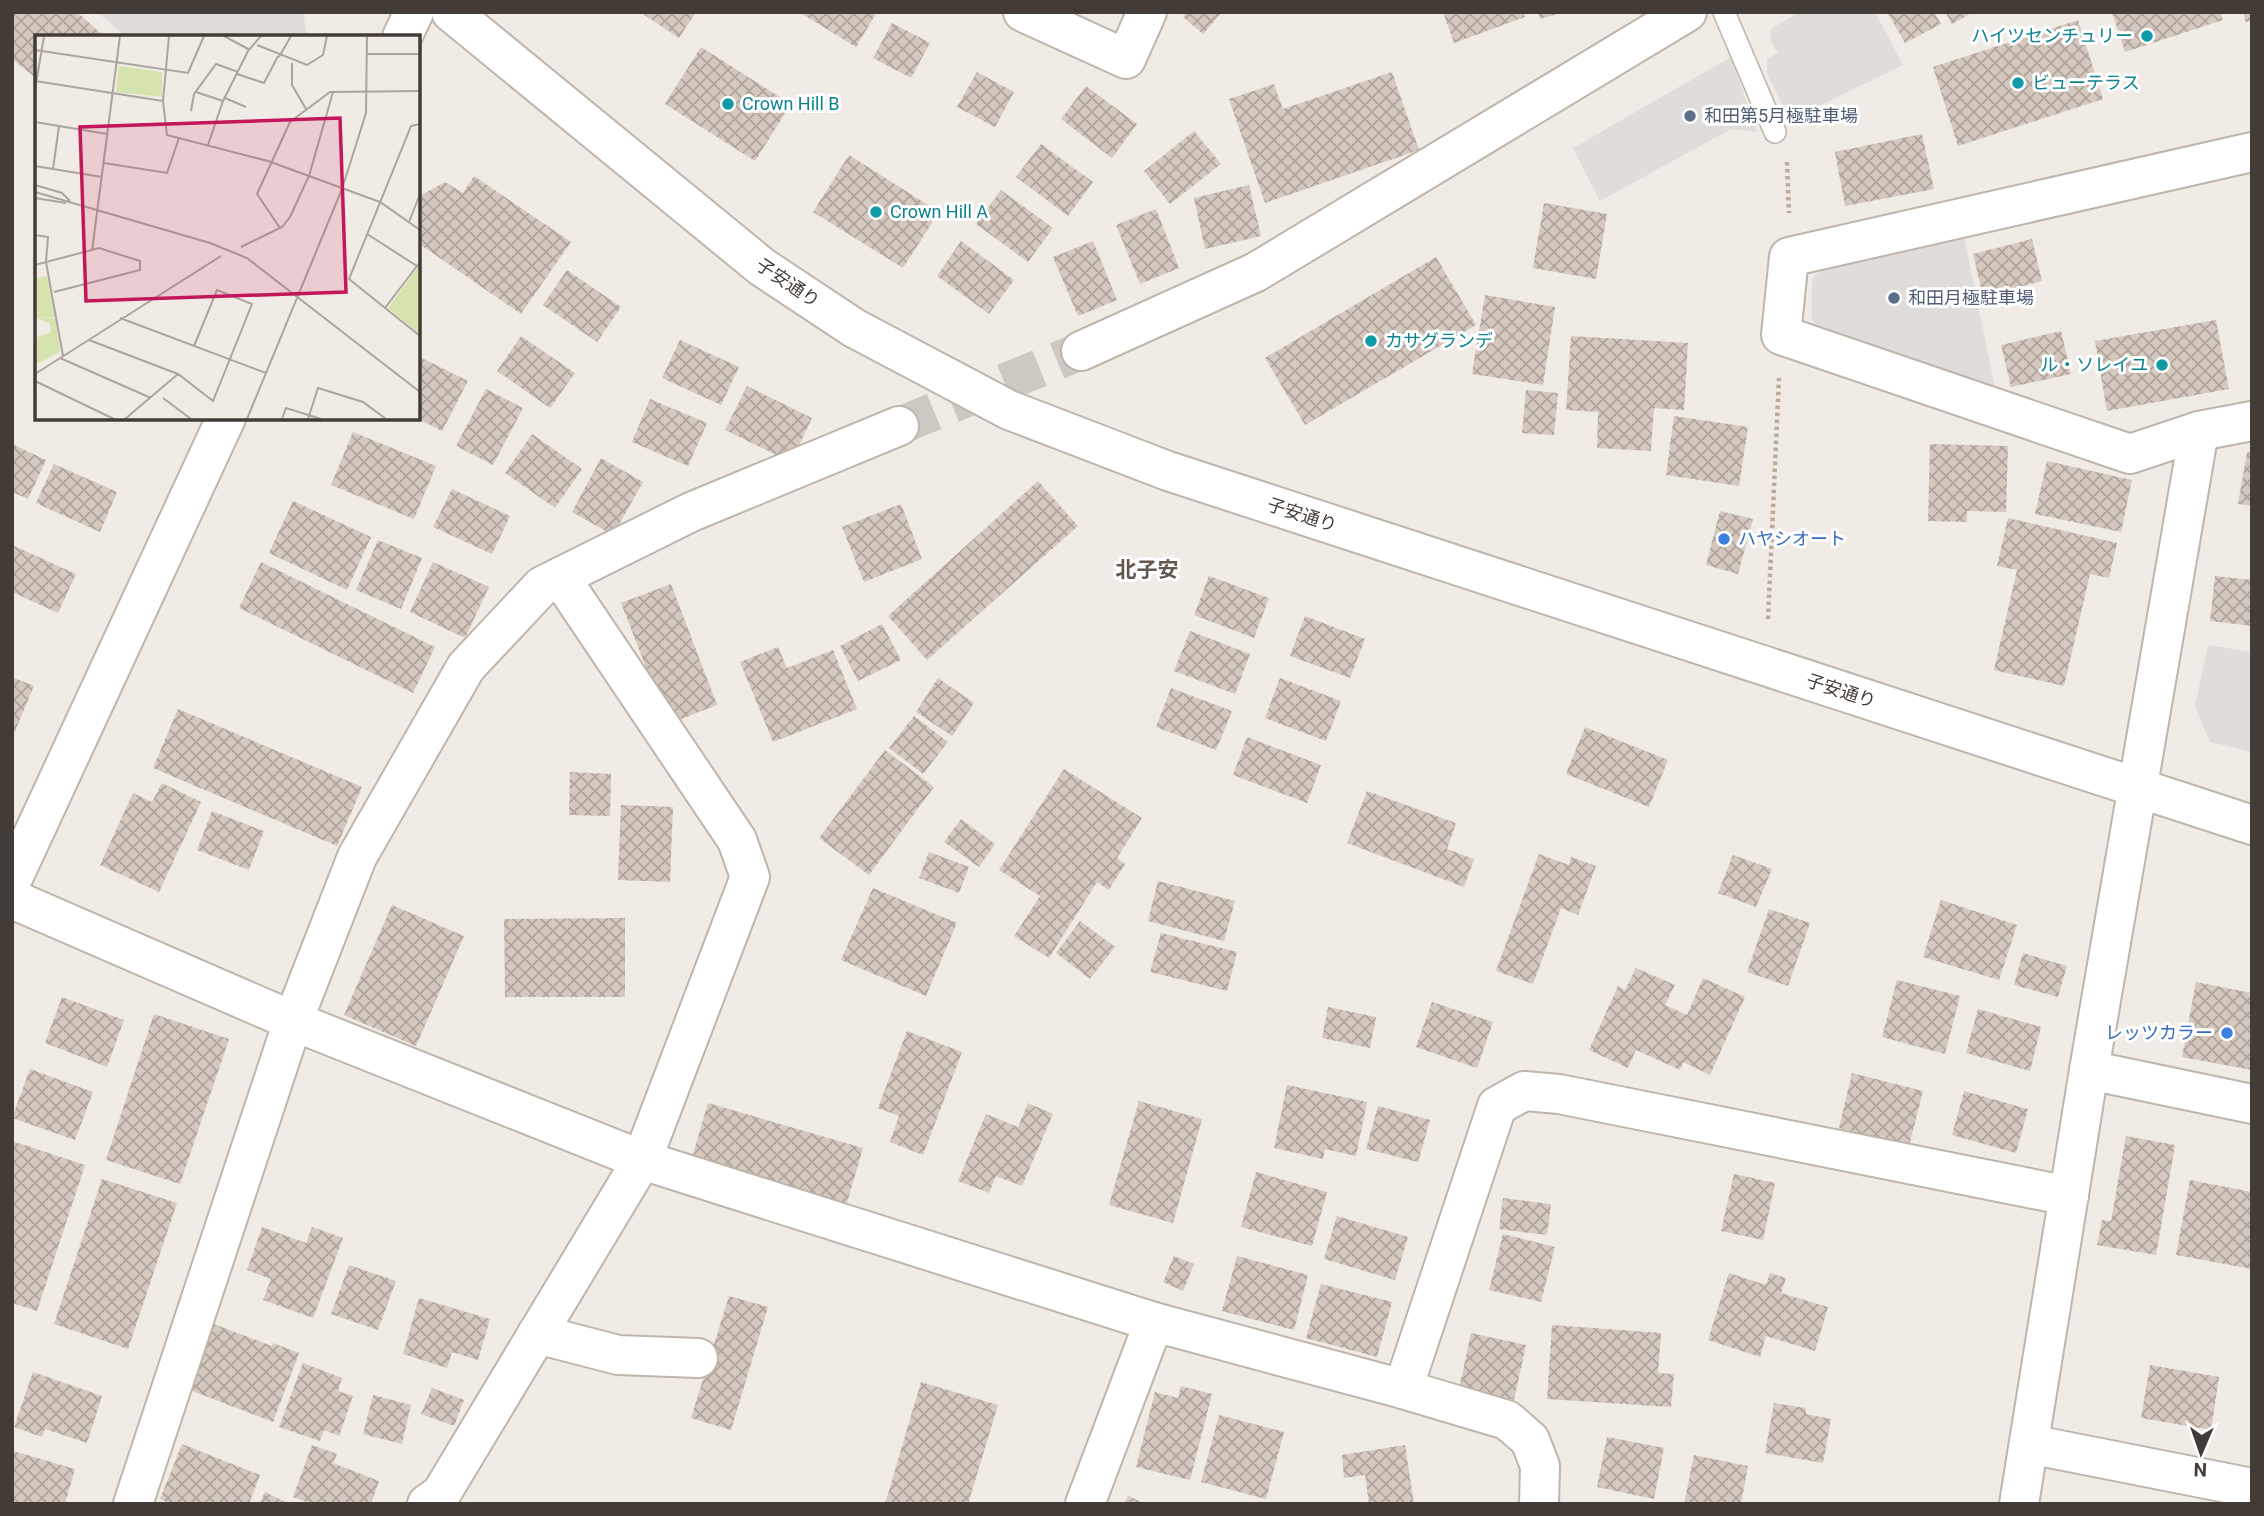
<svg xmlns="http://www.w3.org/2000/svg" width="2264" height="1516" viewBox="0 0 2264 1516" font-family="Roboto,'Noto Sans JP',sans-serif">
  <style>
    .parking { fill: #dfdcda }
    .building { fill: url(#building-cross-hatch) }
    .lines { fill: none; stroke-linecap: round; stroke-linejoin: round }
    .minor-tunnel { stroke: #cec8c2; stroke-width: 38; stroke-dasharray: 38 19; stroke-linecap: butt }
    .service-casing { stroke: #bfb5ab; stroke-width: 24 }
    .minor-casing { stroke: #bfb5ab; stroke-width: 42 }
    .tertiary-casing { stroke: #bfb5ab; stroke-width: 42 }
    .path { stroke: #bdab9a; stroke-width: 4.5; stroke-dasharray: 3.5 3.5; stroke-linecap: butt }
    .service { stroke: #fff; stroke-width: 21 }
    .minor { stroke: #fff; stroke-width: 38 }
    .tertiary { stroke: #fff; stroke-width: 38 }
    .culture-dot { fill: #0f9aa8; stroke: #fff; stroke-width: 2.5 }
    .service-dot { fill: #5c6f8a; stroke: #fff; stroke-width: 2.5 }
    .shop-dot { fill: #3f7fe0; stroke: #fff; stroke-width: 2.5 }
    .labels { text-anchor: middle; stroke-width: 6; stroke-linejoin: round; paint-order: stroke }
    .culture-label { font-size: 18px; fill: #0d838f; stroke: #fff; text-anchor: start }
    .service-label { font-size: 18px; fill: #4e5e75; stroke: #fff; text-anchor: start }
    .street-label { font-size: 18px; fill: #433b35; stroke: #fff }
    .shop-label { font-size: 18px; fill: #366cbe; stroke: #fff; text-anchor: start }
    .quarter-label { font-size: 21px; font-weight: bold; fill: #66574c; stroke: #fff }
    .inset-road { fill: none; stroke: #aba59f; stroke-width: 2 }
    .view { fill: #c2185b; fill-opacity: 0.15; stroke: #c2185b; stroke-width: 3.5 }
    .inset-edge { fill: none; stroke: #433b35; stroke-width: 3.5 }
  </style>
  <defs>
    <pattern id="building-cross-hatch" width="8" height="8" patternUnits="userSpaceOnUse" patternTransform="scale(1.75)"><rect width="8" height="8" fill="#d5c8be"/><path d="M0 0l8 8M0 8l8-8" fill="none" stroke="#aea49b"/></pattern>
  </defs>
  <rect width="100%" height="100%" fill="#f1ebe5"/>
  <g class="parking">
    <path d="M97,12H303L307,37H126Z"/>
    <path d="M1799,12H1875L1903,65L1790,120L1767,73V59L1778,53L1770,39L1771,29Z"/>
    <path d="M1731,57L1757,132L1731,129L1600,201L1573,148Z"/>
    <path d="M1964,236L1995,389L1817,328L1811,317L1812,279L1827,265Z"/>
    <path d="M2208,645L2252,652V752L2210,742L2195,706Z"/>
  </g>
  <g class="building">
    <path d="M12,12H77L105,37H37V79L12,59Z"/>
    <path d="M640,12H696L679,38Z"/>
    <path d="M799,12H877L856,47Z"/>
    <path d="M1187,12H1222L1203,34L1183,17Z"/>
    <path d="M1443,12H1523L1525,17L1454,43Z"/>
    <path d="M1538,12H1561V13L1540,19Z"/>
    <path d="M1887,12H1934L1941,24L1905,43Z"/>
    <path d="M1945,12H1973L1952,24Z"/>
    <path d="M2112,12H2220L2223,20L2125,52Z"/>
    <path d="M2243,12H2252V20L2246,22Z"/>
    <path d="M2078,20L2103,99L1958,146L1933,67Z"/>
    <path d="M892,23L930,43L911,78L873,58Z"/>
    <path d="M701,47L791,104L755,161L665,104Z"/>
    <path d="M977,72L1014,92L995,127L957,107Z"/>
    <path d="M1392,72L1419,150L1265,203L1229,99L1274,84L1283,109Z"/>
    <path d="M1086,86L1137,124L1112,158L1061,119Z"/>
    <path d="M1194,131L1221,164L1170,204L1144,171Z"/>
    <path d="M1922,134L1934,189L1845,206L1835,152Z"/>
    <path d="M1041,144L1093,182L1068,216L1016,177Z"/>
    <path d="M849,155L939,212L903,268L813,212Z"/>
    <path d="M474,176L571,242L521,314L418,243V200L423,194L445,182L463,193Z"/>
    <path d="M1249,185L1261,236L1205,249L1194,198Z"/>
    <path d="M1001,190L1053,228L1028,262L976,224Z"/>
    <path d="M1544,203L1607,214L1596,279L1533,268Z"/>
    <path d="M1156,209L1179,268L1140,284L1116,225Z"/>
    <path d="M2032,239L2042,281L1983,296L1973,254Z"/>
    <path d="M961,241L1014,280L989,314L937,276Z"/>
    <path d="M1093,241L1117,300L1078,316L1053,257Z"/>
    <path d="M1436,257L1476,325L1305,425L1265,358Z"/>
    <path d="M567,270L621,307L597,342L543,305Z"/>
    <path d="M1485,295L1555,307L1543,385L1472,374Z"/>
    <path d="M2216,320L2229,389L2107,411L2095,341Z"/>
    <path d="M2061,331L2071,374L2011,387L2001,345Z"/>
    <path d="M521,336L575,373L550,408L497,371Z"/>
    <path d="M1571,336L1688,343L1684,410L1654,408L1651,451L1597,448L1598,412L1566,410Z"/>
    <path d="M680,340L739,367L721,405L662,378Z"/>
    <path d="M418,356L468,381L442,431L418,419Z"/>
    <path d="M747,386L812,418L791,462L725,430Z"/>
    <path d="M486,389L523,408L493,465L456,446Z"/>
    <path d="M1526,390L1558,393L1554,435L1522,433Z"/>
    <path d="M650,399L707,423L688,466L632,442Z"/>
    <path d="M1674,416L1748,427L1739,486L1666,475Z"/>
    <path d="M353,432L436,466L414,519L331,485Z"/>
    <path d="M532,434L582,469L555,508L505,473Z"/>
    <path d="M12,444L46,460L28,499L12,492Z"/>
    <path d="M1930,444L2008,446L2006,512L1967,511V522L1928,521Z"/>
    <path d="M2247,452L2252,453V506L2238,504Z"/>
    <path d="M601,458L643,482L613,535L572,512Z"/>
    <path d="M2047,461L2132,480L2121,532L2035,514Z"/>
    <path d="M54,464L117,492L100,532L36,503Z"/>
    <path d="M1038,481L1078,526L927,660L888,616Z"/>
    <path d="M452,489L510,516L492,554L433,527Z"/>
    <path d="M293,501L371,537L347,590L269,553Z"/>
    <path d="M901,504L922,559L864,582L842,527Z"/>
    <path d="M1720,511L1753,519L1738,574L1706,565Z"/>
    <path d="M2008,518L2117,543L2109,578L2090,574L2064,686L1994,670L2017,570L1997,566Z"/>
    <path d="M378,540L422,558L401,609L356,590Z"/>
    <path d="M12,545L76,574L58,613L12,592Z"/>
    <path d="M261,562L435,647L413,693L239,608Z"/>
    <path d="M433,562L489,587L465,638L410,612Z"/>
    <path d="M1209,576L1269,598L1254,638L1194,615Z"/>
    <path d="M2215,576L2252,580V626L2210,621Z"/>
    <path d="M671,584L717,705L668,724L621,603Z"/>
    <path d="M1305,616L1365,639L1350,678L1290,656Z"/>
    <path d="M882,624L901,660L858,681L840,646Z"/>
    <path d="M1190,631L1250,654L1235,694L1174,671Z"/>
    <path d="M778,647L787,668L833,650L857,709L773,742L740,662Z"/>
    <path d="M12,677L34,686L12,738Z"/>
    <path d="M938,678L974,703L952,736L916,712Z"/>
    <path d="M1280,678L1341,701L1326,741L1265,718Z"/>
    <path d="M1171,688L1232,711L1216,750L1156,727Z"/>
    <path d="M178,709L362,787L337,846L153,768Z"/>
    <path d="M914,716L948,742L923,774L889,748Z"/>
    <path d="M1585,727L1668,760L1649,807L1566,774Z"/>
    <path d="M1247,737L1321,765L1307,803L1233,775Z"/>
    <path d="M885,750L934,787L869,875L819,838Z"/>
    <path d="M1064,769L1142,818L1117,858L1125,864L1109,890L1097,882L1049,958L1014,936L1040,896L999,870Z"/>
    <path d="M570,772L611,774L610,816L569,815Z"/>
    <path d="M162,783L201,802L159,892L100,865L133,793L152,802Z"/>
    <path d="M1367,791L1456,823L1447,849L1474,859L1464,887L1347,843Z"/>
    <path d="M621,805L673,807L670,882L618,880Z"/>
    <path d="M212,811L264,831L249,870L197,850Z"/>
    <path d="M961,819L995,844L979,867L944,842Z"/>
    <path d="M929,852L969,867L959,893L919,878Z"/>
    <path d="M1539,854L1569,865L1571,857L1596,866L1578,915L1561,908L1533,984L1496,971Z"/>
    <path d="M1733,855L1772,869L1756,907L1718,893Z"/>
    <path d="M1158,881L1235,901L1224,941L1148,921Z"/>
    <path d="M873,888L957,923L926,996L841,960Z"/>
    <path d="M1941,900L2017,925L1999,980L1923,957Z"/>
    <path d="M392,905L464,936L416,1046L344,1015Z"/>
    <path d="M1769,909L1810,923L1788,986L1747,972Z"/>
    <path d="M625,918V997H505L504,919Z"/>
    <path d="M1080,921L1115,947L1090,979L1056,953Z"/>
    <path d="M1161,933L1237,952L1227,991L1150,972Z"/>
    <path d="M2023,953L2067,966L2058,997L2014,985Z"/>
    <path d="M1636,968L1675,985L1665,1005L1687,1015L1703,978L1745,997L1710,1075L1683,1062L1680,1070L1636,1050L1628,1068L1589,1050L1618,986L1625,990Z"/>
    <path d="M1897,980L1960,996L1945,1054L1882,1037Z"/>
    <path d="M2196,982L2252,993V1070L2182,1057Z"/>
    <path d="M62,997L124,1020L107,1067L45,1043Z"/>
    <path d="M1432,1002L1493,1022L1477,1068L1416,1047Z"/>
    <path d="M1328,1007L1376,1017L1370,1048L1322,1038Z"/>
    <path d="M1978,1009L2041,1027L2030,1071L1966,1053Z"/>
    <path d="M154,1014L229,1039L180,1184L106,1160Z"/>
    <path d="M907,1031L962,1052L923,1155L890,1142L899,1116L878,1108Z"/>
    <path d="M30,1069L93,1092L75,1140L12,1118Z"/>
    <path d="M1852,1073L1923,1091L1909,1146L1839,1128Z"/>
    <path d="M1287,1085L1367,1102L1356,1156L1325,1149L1323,1159L1274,1148Z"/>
    <path d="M1964,1091L2028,1109L2016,1153L1952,1135Z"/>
    <path d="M1139,1101L1202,1119L1173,1223L1109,1205Z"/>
    <path d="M708,1103L863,1148L846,1206L691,1161Z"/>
    <path d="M1028,1103L1053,1114L1022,1186L996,1176L989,1193L958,1181L986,1114L1018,1127Z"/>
    <path d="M1378,1106L1430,1120L1418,1162L1366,1149Z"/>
    <path d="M2126,1136L2175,1145L2156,1255L2097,1245L2102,1220L2111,1221Z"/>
    <path d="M12,1141L85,1165L37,1311L12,1303Z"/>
    <path d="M1256,1172L1327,1192L1312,1246L1241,1227Z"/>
    <path d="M1734,1174L1775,1183L1763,1240L1721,1231Z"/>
    <path d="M102,1179L177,1203L128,1349L54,1324Z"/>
    <path d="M2190,1180L2252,1192V1269L2176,1255Z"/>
    <path d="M1503,1198L1551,1204L1547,1235L1499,1229Z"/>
    <path d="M1337,1216L1408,1237L1395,1280L1324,1259Z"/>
    <path d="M262,1227L306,1243L312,1227L343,1238L313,1318L263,1300L271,1279L247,1270Z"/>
    <path d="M1503,1234L1555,1247L1541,1302L1489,1290Z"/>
    <path d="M1174,1256L1194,1264L1183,1291L1163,1282Z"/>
    <path d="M1237,1256L1308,1275L1294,1330L1222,1311Z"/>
    <path d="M349,1265L396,1281L378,1330L331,1314Z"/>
    <path d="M1729,1273L1766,1285L1770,1273L1786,1278L1781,1293L1828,1307L1815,1351L1766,1336L1760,1357L1708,1340Z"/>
    <path d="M1321,1284L1392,1302L1377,1357L1306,1338Z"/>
    <path d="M729,1296L768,1307L731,1430L691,1418Z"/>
    <path d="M419,1298L490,1319L478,1360L452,1352L447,1368L403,1354Z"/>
    <path d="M211,1323L272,1346L273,1343L299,1353L273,1422L187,1389Z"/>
    <path d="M1552,1325L1661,1333L1658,1373L1674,1374L1671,1407L1547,1399Z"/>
    <path d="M1471,1333L1526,1345L1514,1400L1459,1389Z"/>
    <path d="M303,1363L342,1378L338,1391L353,1396L339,1436L324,1430L320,1441L279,1427Z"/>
    <path d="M2150,1365L2219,1377L2211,1430L2141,1418Z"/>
    <path d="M33,1372L102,1396L87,1443L45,1429L42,1437L14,1427Z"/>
    <path d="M921,1382L998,1405L968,1504H885Z"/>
    <path d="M1181,1386L1212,1394L1190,1480L1136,1467L1155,1392L1178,1398Z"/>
    <path d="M432,1388L464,1400L454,1426L421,1414Z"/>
    <path d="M373,1395L411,1405L402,1444L363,1434Z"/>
    <path d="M1774,1403L1806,1408V1414L1831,1419L1823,1463L1765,1453Z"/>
    <path d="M1219,1415L1284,1432L1266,1499L1201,1482Z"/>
    <path d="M1607,1437L1664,1448L1654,1499L1597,1487Z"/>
    <path d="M182,1444L260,1475L249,1504H171L160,1499Z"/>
    <path d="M312,1445L337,1454L333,1463L379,1481L371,1504H312L293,1497Z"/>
    <path d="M1405,1445L1414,1504H1369L1365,1475L1344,1478L1342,1455Z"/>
    <path d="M13,1451L75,1469L65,1504H12Z"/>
    <path d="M1694,1455L1748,1466L1741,1504H1684Z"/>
    <path d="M265,1492L289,1504H259Z"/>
    <path d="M1128,1496L1146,1504H1124Z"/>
  </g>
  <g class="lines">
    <path class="minor-tunnel" d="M899,426L1081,351"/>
    <defs>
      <path id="service" d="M1724,12L1775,132"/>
      <g id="minor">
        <path d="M1023,12L1126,59L1147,12"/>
        <path d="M2252,152L1789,257L1781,335L2130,454L2199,431L2252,421"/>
        <path d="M1081,351L1256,272L1687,12"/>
        <path d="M12,899L293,1021L642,1160L1154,1322L1403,1389L1507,1420L1530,1440L1540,1466L1539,1504"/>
        <path d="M2089,1070L2252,1104"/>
        <path d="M537,1334L618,1355L698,1358"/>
        <path d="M1403,1389L1497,1106L1524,1091L1559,1094L2069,1196"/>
        <path d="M2029,1444L2252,1488"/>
        <path d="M133,1504L293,1021L357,857L466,667L542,586L691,512L899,426"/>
        <path d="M427,1504L441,1494L642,1160L750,877L737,840L560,577"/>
        <path d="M1085,1504L1154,1322"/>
        <path d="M2019,1504L2089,1070L2199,431"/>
      </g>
      <g id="tertiary">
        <path d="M451,12L762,267L854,328L1009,410L1168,471L2252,825"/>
        <path d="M402,37L414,12"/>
        <path d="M12,880L226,418"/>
      </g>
    </defs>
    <use href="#service" class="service-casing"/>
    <use href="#minor" class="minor-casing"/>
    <use href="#tertiary" class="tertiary-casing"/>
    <g class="path">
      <path d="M1787,162L1789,213"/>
      <path d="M1768,619L1779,378"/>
    </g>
    <use href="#service" class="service"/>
    <use href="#minor" class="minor"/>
    <use href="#tertiary" class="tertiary"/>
  </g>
  <g class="culture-dot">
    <circle cx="2147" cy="36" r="7"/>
    <circle cx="2018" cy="83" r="7"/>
    <circle cx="728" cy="104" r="7"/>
    <circle cx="876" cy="212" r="7"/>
    <circle cx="1371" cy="341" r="7"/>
    <circle cx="2162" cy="365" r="7"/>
  </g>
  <g class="service-dot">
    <circle cx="1690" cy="116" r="7"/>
    <circle cx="1894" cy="298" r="7"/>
  </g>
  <g class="shop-dot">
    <circle cx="1724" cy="539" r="7"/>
    <circle cx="2227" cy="1033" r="7"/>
  </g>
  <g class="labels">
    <g class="culture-label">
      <text x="2133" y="42" text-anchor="end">ハイツセンチュリー</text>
      <text x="2032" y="89">ビューテラス</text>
      <text x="742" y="110">Crown Hill B</text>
      <text x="890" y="218">Crown Hill A</text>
      <text x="1385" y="347">カサグランデ</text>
      <text x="2148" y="371" text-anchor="end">ル・ソレイユ</text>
    </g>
    <g class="service-label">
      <text x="1704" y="122">和田第5月極駐車場</text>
      <text x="1908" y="304">和田月極駐車場</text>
    </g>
    <g class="street-label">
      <text transform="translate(788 283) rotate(34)" y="6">子安通り</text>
      <text transform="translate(1302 515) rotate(18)" y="6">子安通り</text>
      <text transform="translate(1841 691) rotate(18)" y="6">子安通り</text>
    </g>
    <g class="shop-label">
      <text x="1738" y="545">ハヤシオート</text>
      <text x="2213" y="1039" text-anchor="end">レッツカラー</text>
    </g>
    <g class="quarter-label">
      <text x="1147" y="577">北子安</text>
    </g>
  </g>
  <g transform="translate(35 35)">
    <rect width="385" height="385" fill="#f1ebe5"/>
    <path d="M0,282L21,284L25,317L1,329L0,303L16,297L15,289Z" fill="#d5e4af"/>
    <path d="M12,241L21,282L0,283V244Z" fill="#d5e4af"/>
    <path d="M84,31L127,37V62L81,57ZM385,229V299L353,273Z" fill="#d5e4af"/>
    <path class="inset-road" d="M134,1L128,66L132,100L233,126L345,167L385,195M189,1L215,15M222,10L272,30L288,20L292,1M0,15L153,38L169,1M332,19H385M244,22L256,1M257,28V50L271,74M202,39L229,48L243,21M0,46L128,66M0,55L9,1M161,57L188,66M190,63L211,72M156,76L159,59L181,29L203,37M0,87L72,99M385,89L376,91L314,244L385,301M173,110L188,66L213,16L226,1M69,128L132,138L144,103M0,131L67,142M18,134L24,91M0,150L27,158L35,166M0,157L175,208L212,223L385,357M0,163L31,168M374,187L385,159M245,193L222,159L255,87L295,57L385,56M332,199L382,231M0,200L13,202L11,227L28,321M206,212L247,192L255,182L274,141L298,57M57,216L85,1M0,230L64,213L105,226V235L19,257M350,273L385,227M85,283L231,338M54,305L143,339L178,366L217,269L182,255L159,311M25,323L116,363M0,339L186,221M0,346L79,384M128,363L156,384M90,384L143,339M212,384L307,154L331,78L332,1M247,384L251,373L286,384M273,384L283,353L328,367L351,384"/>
    <path class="view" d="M305,83L311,257L51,266L45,92Z"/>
    <rect width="385" height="385" class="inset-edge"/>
  </g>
  <rect width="2264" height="1516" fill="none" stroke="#433b35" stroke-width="28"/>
  <g transform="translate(2201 1453) rotate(182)" stroke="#ffffff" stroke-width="5" paint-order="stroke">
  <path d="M0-5L12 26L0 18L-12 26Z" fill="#433b35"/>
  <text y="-10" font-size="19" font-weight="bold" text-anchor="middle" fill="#433b35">N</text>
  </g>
</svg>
